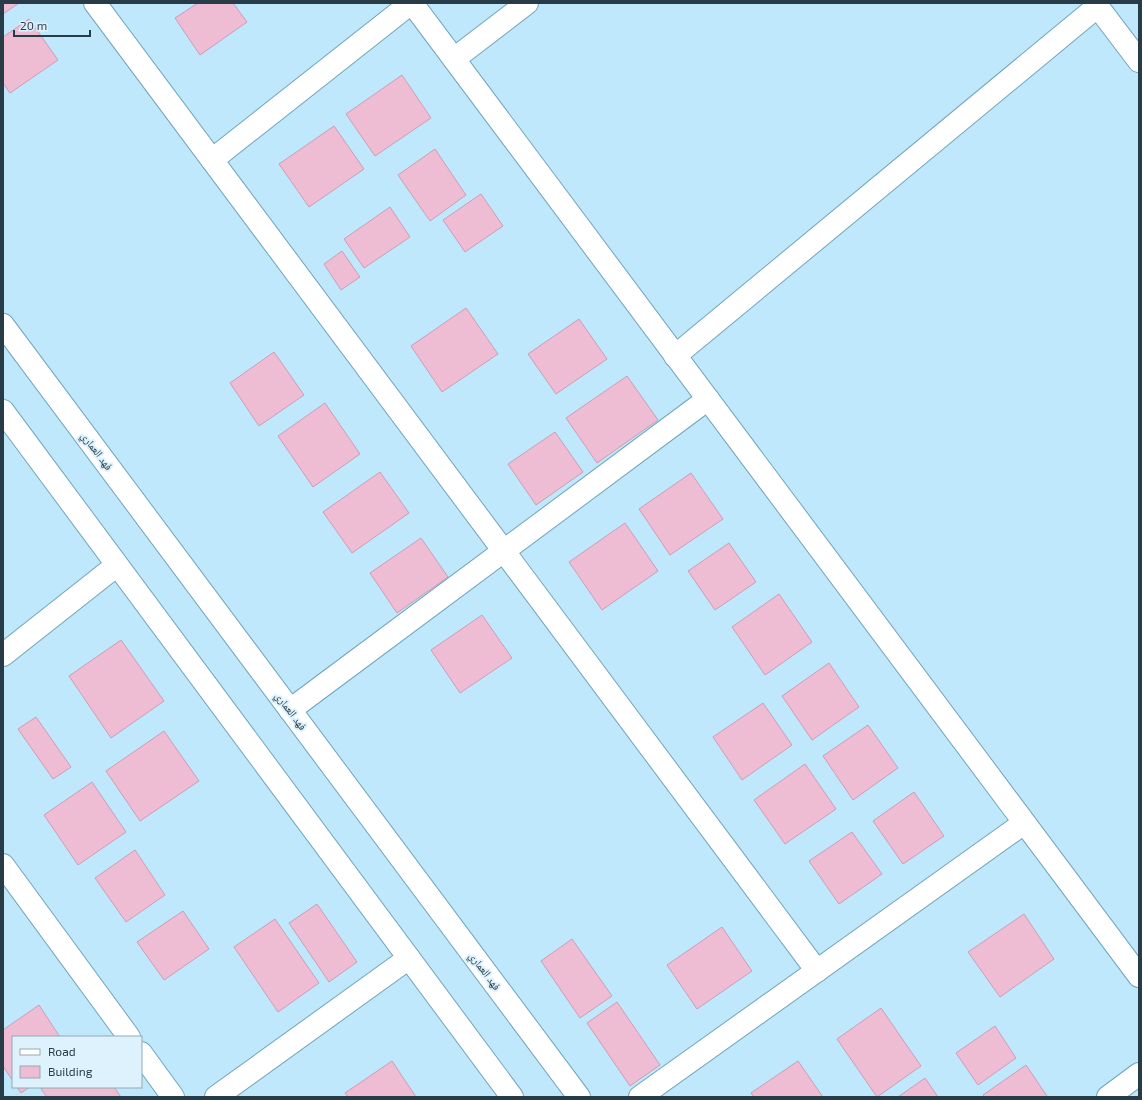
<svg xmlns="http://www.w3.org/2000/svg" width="1142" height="1100" viewBox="0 0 1142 1100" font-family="'Exo 2','Noto Naskh Arabic',sans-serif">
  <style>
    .building { fill: #eebdd4; stroke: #cd9db4 }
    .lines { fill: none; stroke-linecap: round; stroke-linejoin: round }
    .minor-casing { stroke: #72a4bc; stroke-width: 24 }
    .minor { stroke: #fff; stroke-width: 22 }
    .labels { text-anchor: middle; stroke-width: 4; stroke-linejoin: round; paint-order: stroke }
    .street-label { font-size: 11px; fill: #273c46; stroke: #ddf2fc }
  </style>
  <rect width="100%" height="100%" fill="#bfe8fc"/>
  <g class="building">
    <path d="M3,3H19L3,14Z"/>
    <path d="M198,3H233L247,22L200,55L175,18Z"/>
    <path d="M29,19L58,60L10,93L3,83V37Z"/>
    <path d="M402,75L431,118L375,156L346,114Z"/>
    <path d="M334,126L364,169L309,207L279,164Z"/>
    <path d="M435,149L466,195L430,221L398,175Z"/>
    <path d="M481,194L503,226L465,252L443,220Z"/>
    <path d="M390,207L410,237L364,268L344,239Z"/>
    <path d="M342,251L360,277L341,290L324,264Z"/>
    <path d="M466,308L498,354L442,392L411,346Z"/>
    <path d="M579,319L607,359L556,394L528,354Z"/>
    <path d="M274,352L304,395L259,426L230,383Z"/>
    <path d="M627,376L658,420L597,463L566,418Z"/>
    <path d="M325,403L360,454L313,487L278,436Z"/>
    <path d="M555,432L583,472L536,505L508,464Z"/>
    <path d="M380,472L409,513L352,553L323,512Z"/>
    <path d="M691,473L723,519L670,555L639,509Z"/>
    <path d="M625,523L658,571L602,610L569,562Z"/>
    <path d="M421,538L448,577L397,613L370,573Z"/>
    <path d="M729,543L756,582L715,610L688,571Z"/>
    <path d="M779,594L812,642L765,675L732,627Z"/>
    <path d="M482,615L512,658L460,693L431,650Z"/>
    <path d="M121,640L164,701L111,738L69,676Z"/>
    <path d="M829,663L859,707L812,740L782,696Z"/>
    <path d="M763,703L792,745L742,780L713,737Z"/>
    <path d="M36,717L71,767L53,779L18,729Z"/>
    <path d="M868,725L898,768L853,800L823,756Z"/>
    <path d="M164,731L199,781L140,821L106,771Z"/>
    <path d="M805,764L836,809L785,844L754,800Z"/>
    <path d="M92,782L126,832L78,865L44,815Z"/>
    <path d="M914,792L944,836L903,864L873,821Z"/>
    <path d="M852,832L882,874L839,904L809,861Z"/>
    <path d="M135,850L165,895L126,922L95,878Z"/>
    <path d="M317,904L357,962L329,982L289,923Z"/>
    <path d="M183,911L209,949L164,980L137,942Z"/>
    <path d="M1024,914L1054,959L1000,997L968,952Z"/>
    <path d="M275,919L319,983L278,1012L234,947Z"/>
    <path d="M722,927L752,971L697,1009L667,965Z"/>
    <path d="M572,939L612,996L580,1018L541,961Z"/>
    <path d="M617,1002L660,1065L630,1086L587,1023Z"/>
    <path d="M39,1005L60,1037H13V1081L3,1066V1030Z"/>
    <path d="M881,1008L921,1066L877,1097L837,1039Z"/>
    <path d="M995,1026L1016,1058L978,1085L956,1053Z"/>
    <path d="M392,1061L416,1097H348L345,1093Z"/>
    <path d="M798,1061L823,1097H754L751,1093Z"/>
    <path d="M1026,1065L1047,1096L1045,1097H985L983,1095Z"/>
    <path d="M925,1078L938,1097H898Z"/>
    <path d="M17,1087H30L21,1093Z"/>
    <path d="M44,1087H114L121,1097H47L41,1089Z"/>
  </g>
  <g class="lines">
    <defs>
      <g id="minor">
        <path d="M95,3L817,971"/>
        <path d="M412,3L1139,976"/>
        <path d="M1095,3L1139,61"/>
        <path d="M454,59L527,3"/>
        <path d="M212,160L411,3"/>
        <path d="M3,325L579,1097"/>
        <path d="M675,356L1098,6"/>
        <path d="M3,411L512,1097"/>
        <path d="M3,655L117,565"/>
        <path d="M290,710L708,399"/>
        <path d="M3,865L129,1037"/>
        <path d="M141,1053L173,1097"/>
        <path d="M216,1097L409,958"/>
        <path d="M640,1097L1024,823"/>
        <path d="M1108,1097L1139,1074"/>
      </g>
    </defs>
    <use href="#minor" class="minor-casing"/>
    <use href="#minor" class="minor"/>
  </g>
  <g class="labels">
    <g class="street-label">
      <text transform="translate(97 451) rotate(53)" y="4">فهد العماري</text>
      <text transform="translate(291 711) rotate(53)" y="4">فهد العماري</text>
      <text transform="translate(485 971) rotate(53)" y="4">فهد العماري</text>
    </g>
  </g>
  <rect width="1142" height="1100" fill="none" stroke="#273c46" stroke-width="8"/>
  <rect x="12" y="1036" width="130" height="52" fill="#ddf2fc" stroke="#94a9b3"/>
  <rect x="20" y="1049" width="20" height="6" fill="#ffffff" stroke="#94a9b3"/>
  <text x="48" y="1056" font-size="12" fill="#273c46">Road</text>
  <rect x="20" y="1066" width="20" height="12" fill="#eebdd4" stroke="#94a9b3"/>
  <text x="48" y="1076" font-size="12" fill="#273c46">Building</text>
  <path d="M14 30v6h76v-6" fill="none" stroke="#273c46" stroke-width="2"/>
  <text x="20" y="30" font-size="12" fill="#273c46" stroke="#ddf2fc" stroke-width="3" paint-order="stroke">20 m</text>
</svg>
